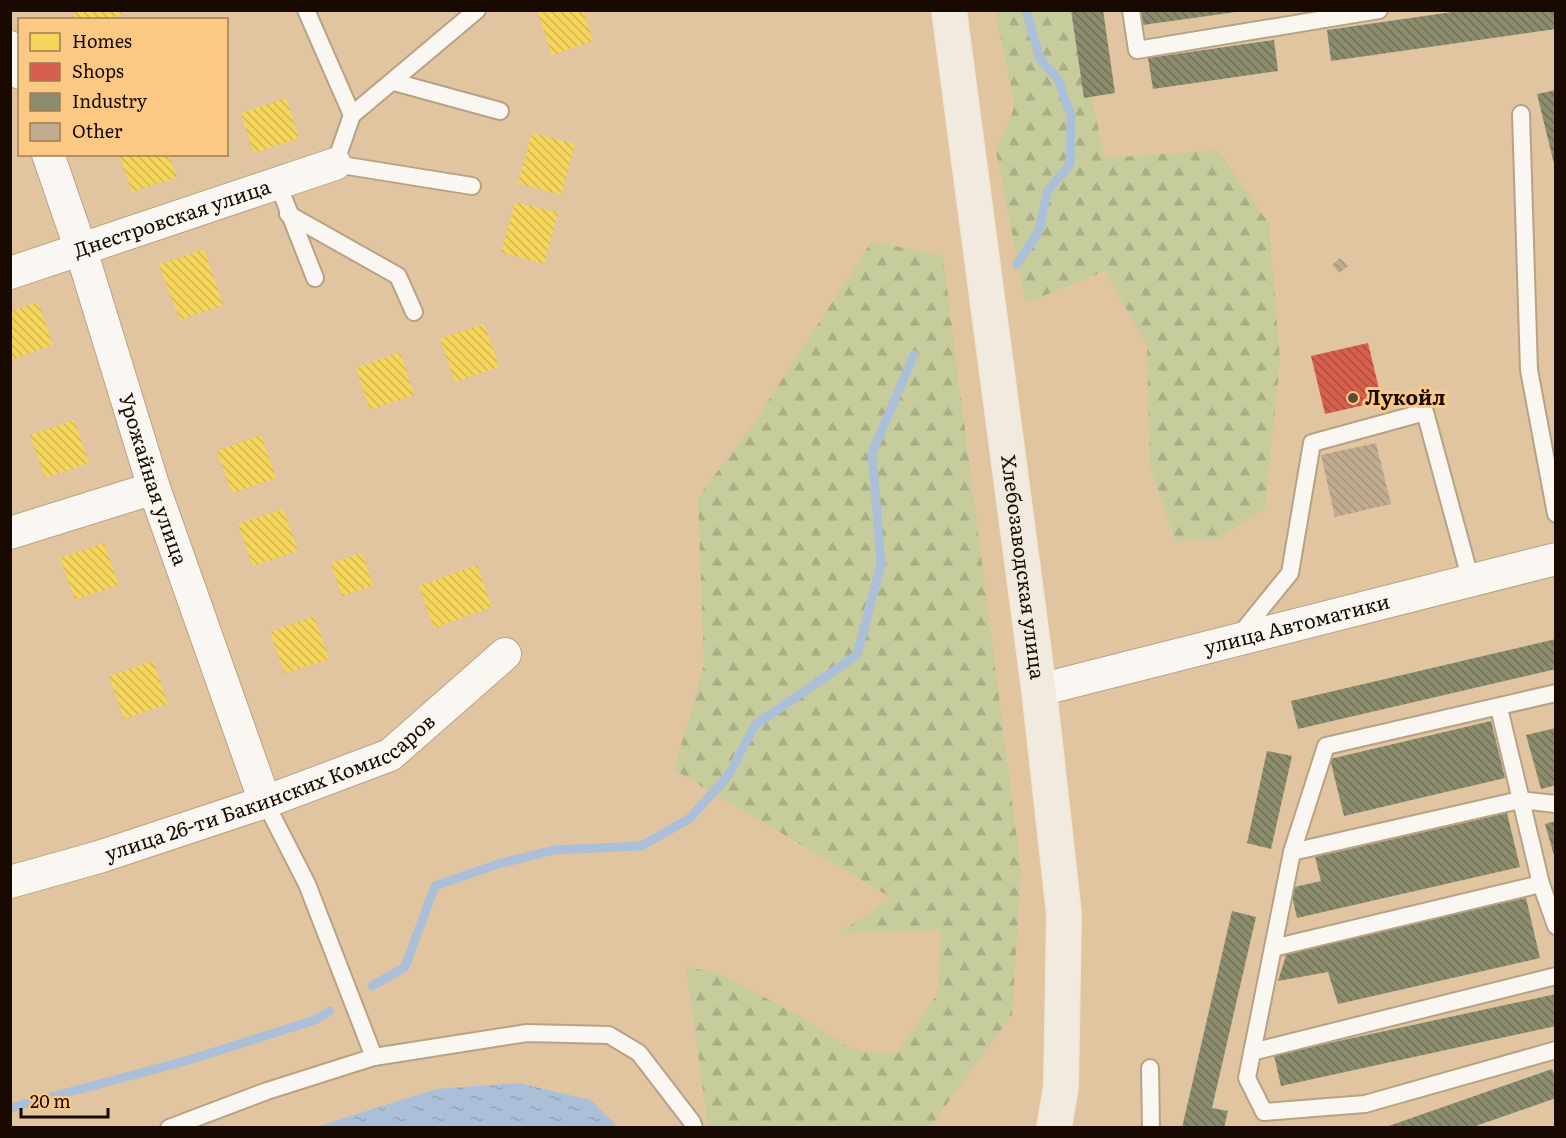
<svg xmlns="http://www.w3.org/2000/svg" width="1566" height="1138" viewBox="0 0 1566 1138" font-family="Literata,serif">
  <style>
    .forest { fill: url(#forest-firs) }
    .water { fill: url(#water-ripples) }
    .homes { fill: url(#homes-back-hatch) }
    .shops { fill: url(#shops-back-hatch) }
    .industry { fill: url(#industry-back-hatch) }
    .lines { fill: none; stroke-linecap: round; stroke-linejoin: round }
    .stream { stroke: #abc0d8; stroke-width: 9 }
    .building { fill: url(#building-back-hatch) }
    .service-casing { stroke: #b8a184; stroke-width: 20 }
    .minor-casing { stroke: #b8a184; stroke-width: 34 }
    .primary-casing { stroke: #f2e5d4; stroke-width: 36 }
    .service { stroke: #faf6f1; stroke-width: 16 }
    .minor { stroke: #faf6f1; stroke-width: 32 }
    .primary { stroke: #f1eadf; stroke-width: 33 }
    .poi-dot { fill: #5e4b38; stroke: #fcc985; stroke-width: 2 }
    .labels { text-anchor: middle; stroke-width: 6; stroke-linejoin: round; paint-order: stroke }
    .street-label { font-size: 20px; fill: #180a00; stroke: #fcc985 }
    .poi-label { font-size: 20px; font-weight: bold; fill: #180a00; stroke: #fcc985; text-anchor: start }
  </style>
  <defs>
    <pattern id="forest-firs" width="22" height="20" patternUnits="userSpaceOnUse" patternTransform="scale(1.5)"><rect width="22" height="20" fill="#c7cc9d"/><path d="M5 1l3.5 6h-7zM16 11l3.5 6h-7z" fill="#aaae85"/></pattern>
    <pattern id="water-ripples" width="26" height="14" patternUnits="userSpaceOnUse" patternTransform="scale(1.5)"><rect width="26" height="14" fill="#abc0d8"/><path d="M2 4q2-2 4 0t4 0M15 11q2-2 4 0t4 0" fill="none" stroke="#92a4b8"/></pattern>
    <pattern id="homes-back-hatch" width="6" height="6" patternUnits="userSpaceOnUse" patternTransform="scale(1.5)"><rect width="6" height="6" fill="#f6d55c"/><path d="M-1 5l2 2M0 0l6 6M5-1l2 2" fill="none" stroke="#d2b64e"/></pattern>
    <pattern id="shops-back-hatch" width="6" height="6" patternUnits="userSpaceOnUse" patternTransform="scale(1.5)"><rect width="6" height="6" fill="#d6604d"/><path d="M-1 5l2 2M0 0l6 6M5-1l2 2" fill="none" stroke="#ad4d3e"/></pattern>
    <pattern id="industry-back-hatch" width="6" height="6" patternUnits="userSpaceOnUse" patternTransform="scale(1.5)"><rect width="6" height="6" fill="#8c8c6e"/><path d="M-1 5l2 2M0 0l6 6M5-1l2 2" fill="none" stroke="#717158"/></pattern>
    <pattern id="building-back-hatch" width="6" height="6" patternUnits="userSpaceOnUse" patternTransform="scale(1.5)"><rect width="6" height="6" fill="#c1ac91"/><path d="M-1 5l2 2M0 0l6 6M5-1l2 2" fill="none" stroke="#a5937b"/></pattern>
  </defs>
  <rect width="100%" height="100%" fill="#e1c5a0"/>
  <g class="forest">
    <path d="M995,11H1072L1105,158L1218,150L1269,224L1280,361L1265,508L1218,539L1175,541L1150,466L1147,346L1105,271L1026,303L996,152L1015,105Z"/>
    <path d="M872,241L943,256L1021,871L1012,1015L930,1127H708L686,967L719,973L803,1018L854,1050L896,1054L938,993L941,930L839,933L892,898L674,770L704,665L698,497L752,426Z"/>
  </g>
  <path class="water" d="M518,1083L591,1100L618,1127H316L436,1089Z"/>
  <g class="homes">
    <path d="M73,10H123L124,13L106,20H76Z"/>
    <path d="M537,10H583L593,41L552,55Z"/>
    <path d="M286,98L299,138L254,153L241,113Z"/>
    <path d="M532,133L575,144L561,195L518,183Z"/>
    <path d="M119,154H169L177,177L132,192Z"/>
    <path d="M515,202L558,213L544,264L501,252Z"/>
    <path d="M204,249L223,305L180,320L159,265Z"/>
    <path d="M38,302L53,345L10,360V312Z"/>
    <path d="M484,324L499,367L455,382L440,339Z"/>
    <path d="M400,352L414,395L370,410L356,368Z"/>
    <path d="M74,420L89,463L45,478L30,435Z"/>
    <path d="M261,435L276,478L232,493L217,451Z"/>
    <path d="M283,509L298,551L253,566L238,524Z"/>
    <path d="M104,543L119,585L75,600L60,558Z"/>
    <path d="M362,553L373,586L342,596L331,563Z"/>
    <path d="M477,565L492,607L434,628L419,586Z"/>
    <path d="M314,616L329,659L285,674L270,632Z"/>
    <path d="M153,661L168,704L124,719L109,676Z"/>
  </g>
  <path class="shops" d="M1368,343L1382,401L1325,414L1311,356Z"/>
  <g class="industry">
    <path d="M1071,10H1103L1115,93L1084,98Z"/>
    <path d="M1141,10H1236V12L1143,25Z"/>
    <path d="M1466,10H1556V29L1331,61L1327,30Z"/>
    <path d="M1274,40L1278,71L1153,89L1148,58Z"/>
    <path d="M1556,90V168H1555L1537,94Z"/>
    <path d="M1556,639V669L1298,729L1291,701Z"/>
    <path d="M1491,721L1505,778L1344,816L1330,759Z"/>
    <path d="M1556,728V785L1541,789L1526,735Z"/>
    <path d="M1267,751L1292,756L1271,849L1247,843Z"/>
    <path d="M1507,813L1520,867L1297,918L1290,888L1321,881L1315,857Z"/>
    <path d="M1556,821V859H1555L1545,824Z"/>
    <path d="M1526,898L1540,958L1338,1004L1328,972L1278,981L1288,949Z"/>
    <path d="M1232,911L1256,917L1212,1108L1228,1111L1224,1128H1182Z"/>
    <path d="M1556,994V1026L1281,1086L1274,1055Z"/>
    <path d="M1552,1069L1556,1079V1098L1470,1128H1383Z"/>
  </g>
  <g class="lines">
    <g class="stream">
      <path d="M1017,264L1039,231L1047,192L1070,164L1071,116L1058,79L1040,59L1026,10"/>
      <path d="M372,986L405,967L435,886L498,864L554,850L641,846L689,819L728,776L755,725L857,655L881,564L872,453L914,355"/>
      <path d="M10,1108L189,1060L315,1020L330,1011"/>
    </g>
  </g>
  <g class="building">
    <path d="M1340,258L1348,266L1339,273L1332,265Z"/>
    <path d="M1376,443L1391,504L1335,517L1321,455Z"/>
  </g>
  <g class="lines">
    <defs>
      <g id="service">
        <path d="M306,10L352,115"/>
        <path d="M1131,10L1137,50L1379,10"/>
        <path d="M394,82L500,111"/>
        <path d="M1521,114L1529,370L1556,514"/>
        <path d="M278,184L315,278"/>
        <path d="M472,186L335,164L352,115L477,10"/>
        <path d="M288,214L398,276L414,312"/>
        <path d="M1238,637L1290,573L1312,443L1425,412L1471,581"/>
        <path d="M1556,693L1326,746L1292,852L1247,1078L1264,1112L1365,1104L1556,1050"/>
        <path d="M1499,708L1541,884L1556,926"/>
        <path d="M265,802L307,884L374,1057"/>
        <path d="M1292,852L1520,800L1556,804"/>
        <path d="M1273,948L1541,884"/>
        <path d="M1252,1052L1556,976"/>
        <path d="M1150,1068L1151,1128"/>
        <path d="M169,1128L267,1091L374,1057L527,1033L609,1035L639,1053L692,1122L694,1128"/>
      </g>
      <g id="minor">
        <path d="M10,47L20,73"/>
        <path id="s1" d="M48,154L81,250L154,488L265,802"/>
        <path id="s2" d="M10,273L335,164"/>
        <path d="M10,533L154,488"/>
        <path id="s3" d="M1039,690L1556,559"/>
        <path id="s4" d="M10,882L99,857L265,802L390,755L505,654"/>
      </g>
      <g id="primary">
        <path id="s5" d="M949,10L1039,690L1064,914L1061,1087L1054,1128"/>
      </g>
    </defs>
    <use href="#service" class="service-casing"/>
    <use href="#minor" class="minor-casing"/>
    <use href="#primary" class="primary-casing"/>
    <use href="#service" class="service"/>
    <use href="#minor" class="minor"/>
    <use href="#primary" class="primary"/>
  </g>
  <circle class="poi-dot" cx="1353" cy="398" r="6"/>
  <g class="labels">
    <g class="street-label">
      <text dy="7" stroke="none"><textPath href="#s2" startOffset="171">Днестровская улица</textPath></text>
      <text dy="7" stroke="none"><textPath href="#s1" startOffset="342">Урожайная улица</textPath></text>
      <text dy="7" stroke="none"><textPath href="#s5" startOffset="562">Хлебозаводская улица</textPath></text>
      <text dy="7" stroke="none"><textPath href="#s3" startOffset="266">улица Автоматики</textPath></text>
      <text dy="7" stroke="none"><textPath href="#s4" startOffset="278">улица 26-ти Бакинских Комиссаров</textPath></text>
    </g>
    <g class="poi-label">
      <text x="1365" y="405">Лукойл</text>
    </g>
  </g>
  <rect width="1566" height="1138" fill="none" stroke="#180a00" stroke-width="24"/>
  <rect x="18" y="18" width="210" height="138" fill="#fcc985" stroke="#a17d50" stroke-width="1.5"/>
  <rect x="30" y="33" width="30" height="18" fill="#f6d55c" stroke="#a17d50" stroke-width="1.5"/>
  <text x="72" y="48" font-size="18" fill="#180a00">Homes</text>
  <rect x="30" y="63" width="30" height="18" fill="#d6604d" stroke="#a17d50" stroke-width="1.5"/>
  <text x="72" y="78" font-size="18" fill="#180a00">Shops</text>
  <rect x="30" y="93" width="30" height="18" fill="#8c8c6e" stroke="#a17d50" stroke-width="1.5"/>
  <text x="72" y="108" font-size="18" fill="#180a00">Industry</text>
  <rect x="30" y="123" width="30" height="18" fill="#c1ac91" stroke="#a17d50" stroke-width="1.5"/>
  <text x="72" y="138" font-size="18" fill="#180a00">Other</text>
  <path d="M21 1108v9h87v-9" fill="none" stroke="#180a00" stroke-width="3"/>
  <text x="30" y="1108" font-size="18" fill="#180a00" stroke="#fcc985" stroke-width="4.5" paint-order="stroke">20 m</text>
</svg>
